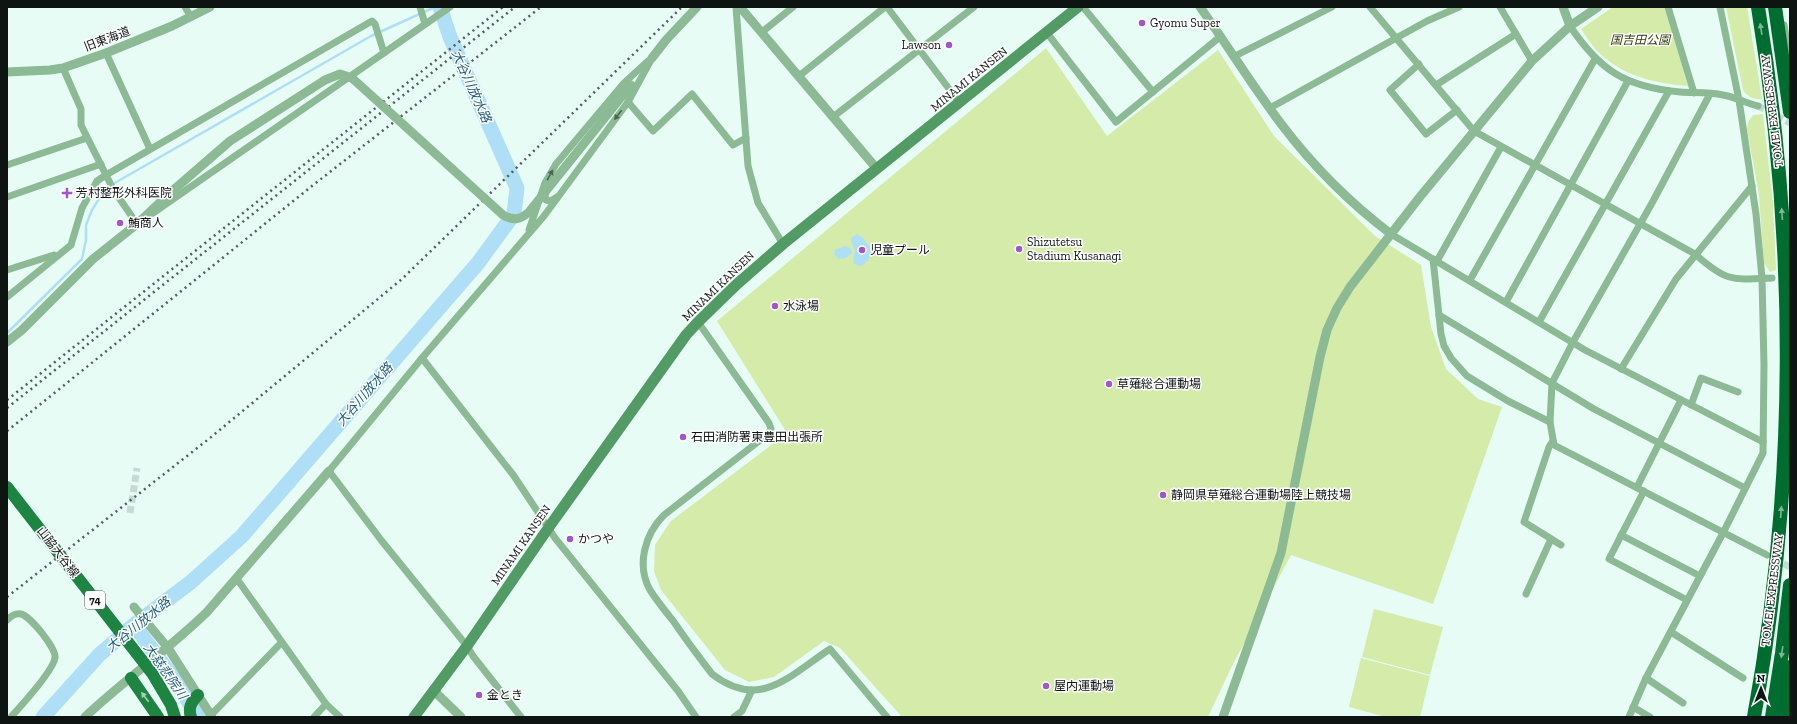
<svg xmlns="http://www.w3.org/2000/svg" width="1797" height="724" viewBox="0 0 1797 724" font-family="'Zilla Slab','Noto Sans JP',serif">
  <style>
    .green { fill: #d4eba9 }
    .water { fill: #afdff7 }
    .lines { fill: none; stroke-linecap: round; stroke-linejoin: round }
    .stream { stroke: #afdff7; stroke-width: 2.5 }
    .river { stroke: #afdff7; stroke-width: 15 }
    .minor-tunnel { stroke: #c7d9d4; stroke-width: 7; stroke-dasharray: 7 3.5; stroke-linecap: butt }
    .minor { stroke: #8cba95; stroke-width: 7 }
    .tertiary { stroke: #8cba95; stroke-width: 9 }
    .secondary { stroke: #539b65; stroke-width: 11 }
    .primary { stroke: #1d8442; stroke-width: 12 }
    .motorway { stroke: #006d30; stroke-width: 14 }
    .rail { stroke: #525d5a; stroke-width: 2.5; stroke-dasharray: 2 4; stroke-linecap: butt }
    .tertiary-bridge { stroke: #8cba95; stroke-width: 9 }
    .primary-bridge { stroke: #1d8442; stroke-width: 12 }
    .oneway { fill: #80b698 }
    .oneway2 { fill: #4c6754 }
    .oneway3 { fill: #a5ceb3 }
    .poi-dot { fill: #a057ca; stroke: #fff; stroke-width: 1.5 }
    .labels { text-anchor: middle; stroke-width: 3; stroke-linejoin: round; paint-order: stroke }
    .shield { fill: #fff; stroke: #565a59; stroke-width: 1 }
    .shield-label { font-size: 11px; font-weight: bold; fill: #0d1412 }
    .poi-label { font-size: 12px; fill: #0d1412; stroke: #fff; text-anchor: start }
    .street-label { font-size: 12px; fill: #0d1412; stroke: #fff }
    .park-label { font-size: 12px; font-style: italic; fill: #2f3d06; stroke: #fff }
    .water-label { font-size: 13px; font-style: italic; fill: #1e5e7a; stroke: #fff }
  </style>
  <rect width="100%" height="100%" fill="#e8fcf6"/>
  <g class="green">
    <path d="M1613,7H1665L1688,86C1662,84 1630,78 1609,61C1597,53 1589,41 1581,29Z"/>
    <path d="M1726,7H1747L1762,99C1753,100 1748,97 1743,90Z"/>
    <path d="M1046,48L1107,136L1218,50L1274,136L1375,236L1421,265L1431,327L1446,369L1478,399L1502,407L1433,604L1291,555L1232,666L1208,717H902L840,648L824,641L774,677L749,682L725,670L661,590L654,571L655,545L671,521L787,433L717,321Z"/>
    <path d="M1763,114L1773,203L1776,270L1770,272L1764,263L1759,195L1747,129L1748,122L1753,115Z"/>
    <path d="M1374,609L1443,627L1430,675L1362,657Z"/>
    <path d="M1361,658L1430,676L1420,717H1386L1349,707Z"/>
  </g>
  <g class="water">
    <path d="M857,234L862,237L871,248L868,261L861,266L854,264C852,258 856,254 854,249C853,244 851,244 851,238Z"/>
    <path d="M845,246L851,249L852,253L846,258L838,259L834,254L835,250Z"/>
  </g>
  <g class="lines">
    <path class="stream" d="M7,333L82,259L86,240V225L92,210L106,188L371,36L435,7"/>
    <g class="river">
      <path d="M134,625L177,683L198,717"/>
      <path d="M43,717L99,655L134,625L191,582L242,536L478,263L514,214L517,188L450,37L440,7"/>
    </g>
    <g class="minor-tunnel">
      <path d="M1758,106L1790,123"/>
      <path d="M130,513L137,468"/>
      <path d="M1774,559L1790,567"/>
    </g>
    <g class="minor">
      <path d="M185,7L191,17"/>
      <path d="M420,7L425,24"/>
      <path d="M736,7L748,166L758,203L783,244"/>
      <path d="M887,7L959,102"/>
      <path d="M1083,7L1153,92"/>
      <path d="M1370,7L1474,131L1695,254C1726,282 1732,280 1772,278"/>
      <path d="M1500,7L1532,61"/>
      <path d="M1668,7L1694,93"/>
      <path d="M1784,25L1790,59"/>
      <path d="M1570,26C1600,71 1626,87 1680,92C1694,93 1709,92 1723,95C1735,97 1746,103 1758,106"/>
      <path d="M762,32L793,7"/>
      <path d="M1047,33L1116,122L1221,36"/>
      <path d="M106,53L150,149"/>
      <path d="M1235,56L1332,7"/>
      <path d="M1419,64L1390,90L1426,134L1457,110"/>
      <path d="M63,68L81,109V125L113,189L137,224L141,222"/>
      <path d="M799,76L885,7"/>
      <path d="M1436,85L1516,34"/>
      <path d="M1710,94L1652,203L1573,342L1552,383L1550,422L1554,445L1767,555"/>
      <path d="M628,102L653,131L692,94L733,145L746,138"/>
      <path d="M1270,108L1427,21L1459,7"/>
      <path d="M833,117L974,7"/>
      <path d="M7,165L87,138"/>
      <path d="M544,190L546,200L551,201L557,197"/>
      <path d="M7,197L101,164"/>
      <path d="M153,213L450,7"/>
      <path d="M529,230L545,183L556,164L624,83L648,61"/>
      <path d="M1391,234L1585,350L1763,442"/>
      <path d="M1433,259L1441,334L1444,346L1451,358L1467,376L1508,401L1550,422"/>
      <path d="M1437,261L1501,147"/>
      <path d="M7,270L54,255"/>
      <path d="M1470,280L1595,59"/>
      <path d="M7,297L71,245L82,208L97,181L106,175L372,21L375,24L384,53"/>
      <path d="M1506,302L1628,81"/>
      <path d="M1439,315L1594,409L1745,488"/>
      <path d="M698,322L769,423L771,429L768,434L664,515C645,534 636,565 650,590C657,601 666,612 674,622C686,640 699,657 712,674C760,711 789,676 830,649L887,717"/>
      <path d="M1539,322L1669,91"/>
      <path d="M422,358L514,476L555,538L678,691L696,717"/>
      <path d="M1621,369L1676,279L1752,186"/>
      <path d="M1691,405L1701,378L1738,392"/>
      <path d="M1553,441L1549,447L1524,522L1561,545"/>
      <path d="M1637,487L1681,400"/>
      <path d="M1644,491L1609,559L1687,600"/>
      <path d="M1621,535L1700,576"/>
      <path d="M237,579L326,704L340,717"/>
      <path d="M1526,594L1551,539"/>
      <path d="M7,620C11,616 15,613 21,614C30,616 57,649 55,658C53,671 21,706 11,717"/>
      <path d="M1671,632L1743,678"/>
      <path d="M1646,678L1683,703"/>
      <path d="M1633,707L1650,717"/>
      <path d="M211,715L281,643"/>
      <path d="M314,717L326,704"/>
      <path d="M521,717L473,656L467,646L381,540L329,471L422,358L544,216L628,102L652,58"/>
      <path d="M734,717L742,711L752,690"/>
      <path d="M1629,717L1646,678L1723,533L1763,453L1764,365L1762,278L1756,214L1739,100L1720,7"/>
    </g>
    <g class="tertiary">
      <path d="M740,7L877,169"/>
      <path d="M1200,7C1228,46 1253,87 1282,125C1313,166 1350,203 1391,234"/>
      <path d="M1563,7L1570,26"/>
      <path d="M652,58L666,40L697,7"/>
      <path d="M7,72L50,70L63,68L106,53L172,26L210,7"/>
      <path d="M7,342L22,330L93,259L137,224L170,193"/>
      <path d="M134,607L168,648L212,717"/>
      <path d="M433,690L461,717"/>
      <path d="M85,717C124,680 168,650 207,612L329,471"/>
      <path d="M1223,717L1281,553L1320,357L1327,330L1337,308L1350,287L1419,198L1532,61L1570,26L1598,7"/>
    </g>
    <path class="secondary" d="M414,717L467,646L549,527L686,335L698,322L736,285L783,244L1078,7"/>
    <g class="primary">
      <path d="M131,678L158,717"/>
      <path d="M191,717C188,708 191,702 198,695"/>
    </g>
    <g class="motorway">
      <path d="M1775,7L1790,112"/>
      <path d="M1754,717C1797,483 1797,242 1758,7"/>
      <path d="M1772,717L1782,653L1790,585"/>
      <path d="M1784,717L1790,667"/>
    </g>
    <g class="rail">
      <path d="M7,400L503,7"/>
      <path d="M7,408L515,7"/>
      <path d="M7,431L312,186L541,7"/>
      <path d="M7,597L210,438L402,279L682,7"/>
    </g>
    <path class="tertiary-bridge" d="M170,193L230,141L325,80L340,74L352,78L503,215C513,221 520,220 529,212L631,85"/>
    <path class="primary-bridge" d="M7,487L152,673L171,705L175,717"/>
  </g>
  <defs><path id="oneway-solid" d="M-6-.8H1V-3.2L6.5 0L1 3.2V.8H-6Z"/></defs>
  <g class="oneway">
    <use href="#oneway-solid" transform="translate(1761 29) rotate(-99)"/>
    <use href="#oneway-solid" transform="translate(1782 214) rotate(-94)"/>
    <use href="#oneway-solid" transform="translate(1781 512) rotate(-86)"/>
    <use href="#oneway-solid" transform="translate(1782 652) rotate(98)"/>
  </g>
  <g class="oneway2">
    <use href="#oneway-solid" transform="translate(618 115) rotate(127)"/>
    <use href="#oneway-solid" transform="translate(550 175) rotate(-61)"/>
  </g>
  <use class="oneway3" href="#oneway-solid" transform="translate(145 697) rotate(-127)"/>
  <g class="poi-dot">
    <circle cx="1142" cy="23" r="4"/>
    <circle cx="949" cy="45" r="4"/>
    <path d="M65 187h4v4h4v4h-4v4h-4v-4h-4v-4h4z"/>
    <circle cx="120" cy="223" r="4"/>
    <circle cx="1019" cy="249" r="4"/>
    <circle cx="862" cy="250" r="4"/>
    <circle cx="775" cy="306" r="4"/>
    <circle cx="1109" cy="384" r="4"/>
    <circle cx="683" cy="437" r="4"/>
    <circle cx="1163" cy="495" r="4"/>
    <circle cx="570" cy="539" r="4"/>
    <circle cx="1046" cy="686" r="4"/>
    <circle cx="479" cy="695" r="4"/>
  </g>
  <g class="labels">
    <rect class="shield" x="85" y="591" width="20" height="18" rx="3"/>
    <g class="shield-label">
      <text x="95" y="604">74</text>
    </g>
    <g class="poi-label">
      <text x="1150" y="27">Gyomu Super</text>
      <text x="941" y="49" text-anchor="end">Lawson</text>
      <text x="76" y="197">芳村整形外科医院</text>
      <text x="128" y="227">鮪商人</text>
      <text x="1027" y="246">Shizutetsu<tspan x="1027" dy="14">Stadium Kusanagi</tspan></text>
      <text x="870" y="254">児童プール</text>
      <text x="783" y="310">水泳場</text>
      <text x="1117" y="388">草薙総合運動場</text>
      <text x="691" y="441">石田消防署東豊田出張所</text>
      <text x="1171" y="499">静岡県草薙総合運動場陸上競技場</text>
      <text x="578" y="543">かつや</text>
      <text x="1054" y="690">屋内運動場</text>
      <text x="487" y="699">金とき</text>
    </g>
    <g class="street-label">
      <text transform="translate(107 39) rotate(-21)" y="4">旧東海道</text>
      <text transform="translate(969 79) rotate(-39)" y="4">MINAMI KANSEN</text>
      <text transform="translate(1772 111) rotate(-97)" y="4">TOMEI EXPRESSWAY</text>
      <text transform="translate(718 286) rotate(-44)" y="4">MINAMI KANSEN</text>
      <text transform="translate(521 545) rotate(-55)" y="4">MINAMI KANSEN</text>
      <text transform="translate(58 552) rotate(52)" y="4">山脇大谷線</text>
      <text transform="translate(1772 590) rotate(-83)" y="4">TOMEI EXPRESSWAY</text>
    </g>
    <g class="park-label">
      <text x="1640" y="44">国吉田公園</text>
    </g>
    <g class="water-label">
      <text transform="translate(472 86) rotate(66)" y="5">大谷川放水路</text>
      <text transform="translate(364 394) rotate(-49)" y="5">大谷川放水路</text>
      <text transform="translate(138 624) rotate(-39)" y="5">大谷川放水路</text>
      <text transform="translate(166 671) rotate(55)" y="5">大慈悲院川</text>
    </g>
  </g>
  <rect width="1797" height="724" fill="none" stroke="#0d1412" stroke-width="16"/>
  <g transform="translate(1761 688)" stroke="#ffffff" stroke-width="3" paint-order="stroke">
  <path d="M0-3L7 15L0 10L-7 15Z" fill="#0d1412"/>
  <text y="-6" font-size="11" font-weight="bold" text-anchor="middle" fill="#0d1412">N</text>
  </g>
</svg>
